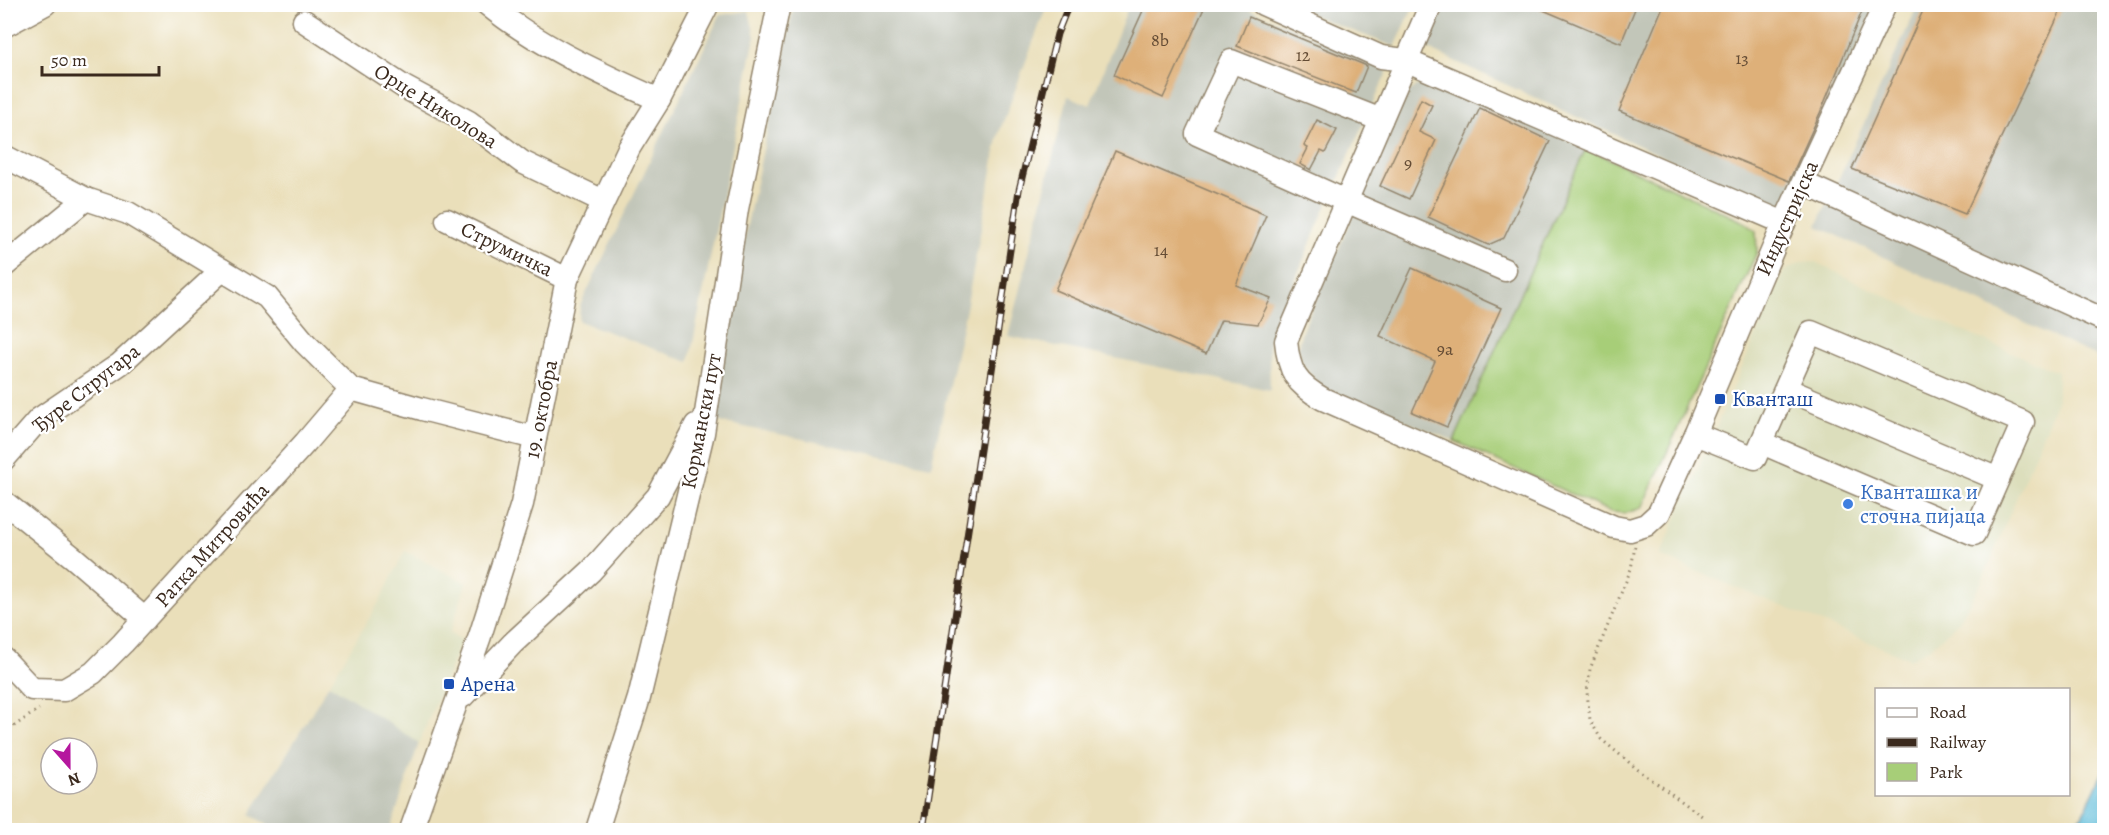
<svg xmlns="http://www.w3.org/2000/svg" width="2109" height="835" viewBox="0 0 2109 835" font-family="Alegreya,serif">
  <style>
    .built { fill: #dcdebc }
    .industrial { fill: #c2c6b9 }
    .green { fill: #a7ce78; stroke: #717c4b; stroke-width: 1.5 }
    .water { fill: #58b9d7; stroke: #4a727a; stroke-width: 1.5 }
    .building { fill: #deb079 }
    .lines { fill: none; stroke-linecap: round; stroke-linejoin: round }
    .minor-casing { stroke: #92846c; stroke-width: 25 }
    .path { stroke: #92846c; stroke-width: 3; stroke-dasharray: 1.5 4.5; stroke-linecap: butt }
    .minor { stroke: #fff; stroke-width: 22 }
    .rail-casing { stroke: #3b2a1e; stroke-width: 7 }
    .rail { stroke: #fff; stroke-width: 4.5; stroke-dasharray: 14; stroke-linecap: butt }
    .transit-dot { fill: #1a4fb4; stroke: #fff; stroke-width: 2 }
    .shop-dot { fill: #3f7fe0; stroke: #fff; stroke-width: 2 }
    .labels { text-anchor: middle; stroke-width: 4.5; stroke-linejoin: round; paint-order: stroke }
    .number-label { font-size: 18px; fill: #644c35 }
    .street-label { font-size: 21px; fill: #3b2a1e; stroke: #fff }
    .transit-label { font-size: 21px; fill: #164399; stroke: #fff; text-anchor: start }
    .shop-label { font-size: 21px; fill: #366cbe; stroke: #fff; text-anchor: start }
  </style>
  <rect width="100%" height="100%" fill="#fff"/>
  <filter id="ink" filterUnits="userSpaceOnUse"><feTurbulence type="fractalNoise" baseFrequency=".0167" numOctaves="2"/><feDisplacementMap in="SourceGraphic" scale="12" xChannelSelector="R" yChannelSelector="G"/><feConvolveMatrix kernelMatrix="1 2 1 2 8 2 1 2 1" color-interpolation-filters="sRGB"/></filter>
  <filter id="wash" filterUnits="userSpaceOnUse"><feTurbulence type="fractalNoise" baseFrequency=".008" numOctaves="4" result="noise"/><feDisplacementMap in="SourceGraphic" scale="24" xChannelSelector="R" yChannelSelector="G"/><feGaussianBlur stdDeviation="1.35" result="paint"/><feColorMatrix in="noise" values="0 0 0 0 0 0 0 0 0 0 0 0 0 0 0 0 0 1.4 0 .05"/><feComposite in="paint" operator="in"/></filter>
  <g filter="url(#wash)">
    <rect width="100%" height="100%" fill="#eadfba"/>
    <g class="built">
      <path d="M1815,262L1923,314L2057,372V401L1981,583L1959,621L1935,644L1910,659L1660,556L1784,271L1801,263Z"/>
      <path d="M405,551L466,583L450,633L462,640L419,743L329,684L381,599Z"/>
    </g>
    <g class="industrial">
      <path d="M794,5H1047L999,133L966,309L931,466L711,420L747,225Z"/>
      <path d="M1129,5H1240L1388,70L1323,213L1269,342L1270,390L1008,336L1068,96L1090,105Z"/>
      <path d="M1286,5H1414L1395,47Z"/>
      <path d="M1443,5H1877L1784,212L1424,47Z"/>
      <path d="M1918,5H2104V360L1817,226Z"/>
      <path d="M749,11L755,37L689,362L579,321L580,306L720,15Z"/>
      <path d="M1424,82H1434L1586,148L1454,441L1320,387L1303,364L1298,347L1302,331L1407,94L1416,86Z"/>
      <path d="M329,684L419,743L390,830H278L250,815Z"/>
    </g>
    <path class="green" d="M1586,148L1746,223L1756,231L1757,252L1642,508L1626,513L1611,512L1454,441Z"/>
    <path class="water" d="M2104,770V825L2101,830H2062L2082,816Z"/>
    <g id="blocks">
      <g class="building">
        <path d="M1146,4H1206L1163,98L1114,75Z"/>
        <path d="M1529,4H1637L1621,43Z"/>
        <path d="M1664,4H1865L1820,113L1789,181L1619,111Z"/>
        <path d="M1926,4H2064L1965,214L1852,169Z"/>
        <path d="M1249,17L1367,66L1356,93L1237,46Z"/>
        <path d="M1421,99L1432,105L1419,132L1436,140L1409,199L1380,186Z"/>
        <path d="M1480,108L1550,141L1504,238L1488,245L1428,217Z"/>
        <path d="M1317,120L1337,130L1325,153L1321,151L1311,170L1300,164L1308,148L1304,146Z"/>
        <path d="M1115,151L1266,215L1236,285L1271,298L1258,324L1221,320L1206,354L1055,290Z"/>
        <path d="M1412,268L1501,308L1447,427L1412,412L1435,361L1380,336Z"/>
      </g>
    </g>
  </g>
  <g filter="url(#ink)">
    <use href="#blocks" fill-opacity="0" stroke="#92846c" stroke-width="1.5"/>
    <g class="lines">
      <defs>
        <g id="minor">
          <path d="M487,4C538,46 600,73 659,100"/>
          <path d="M1263,4L1381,57L1405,60L1784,223"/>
          <path d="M1431,4L1286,341C1289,372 1296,384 1323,399L1614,527L1630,530L1646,525L1659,513L1695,434L1784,223L1885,4"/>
          <path d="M304,21L404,87L469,122L522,162L603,201"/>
          <path d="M4,26L45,4"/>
          <path d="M1381,120L1231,61L1197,134L1346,201L1505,270"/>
          <path d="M4,156L86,199L128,213L267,297L305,343L351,389L422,409L535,438"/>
          <path d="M1803,183L2104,320"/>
          <path d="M447,220L567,279"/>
          <path d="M4,266L86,199"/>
          <path d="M1786,389L1998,479"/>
          <path d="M1695,434L1755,458C1773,416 1792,374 1811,332L2023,422L1974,534L1762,443"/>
          <path d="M4,459L39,419L120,364L222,270"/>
          <path d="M4,502L74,558L145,619"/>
          <path d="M4,659L32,689L64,690L93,673L123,643L305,443L351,389"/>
          <path d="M463,696L513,643L591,571L658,496L696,425"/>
          <path d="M411,830L480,636L522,504L567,279L629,148L659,100L708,4"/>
          <path d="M597,830L639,698L703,433L737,209L779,4"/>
        </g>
      </defs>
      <use href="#minor" class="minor-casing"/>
      <g class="path">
        <path d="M1635,546L1631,569L1590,669L1587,692L1590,720L1601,739L1637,769L1702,816"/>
        <path d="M4,733L39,709"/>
      </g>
      <use href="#minor" class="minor"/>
      <defs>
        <path id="rail" d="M923,830L1019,190L1057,34L1069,4"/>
      </defs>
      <use href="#rail" class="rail-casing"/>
      <use href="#rail" class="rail"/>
    </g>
  </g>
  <g class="transit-dot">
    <rect x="1714" y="393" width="12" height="12" rx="3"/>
    <rect x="443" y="678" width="12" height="12" rx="3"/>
  </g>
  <circle class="shop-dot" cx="1848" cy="504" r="6"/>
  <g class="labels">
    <g class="number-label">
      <text x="1160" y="46">8b</text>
      <text x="1303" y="61">12</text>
      <text x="1742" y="64">13</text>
      <text x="1408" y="169">9</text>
      <text x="1161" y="256">14</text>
      <text x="1445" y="355">9a</text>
    </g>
    <g class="street-label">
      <text transform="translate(436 106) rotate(32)" y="7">Орце Николова</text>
      <text transform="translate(1787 218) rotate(-66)" y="7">Индустријска</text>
      <text transform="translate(507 249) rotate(26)" y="7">Струмичка</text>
      <text transform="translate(86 388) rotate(-38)" y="7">Ђуре Стругара</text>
      <text transform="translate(541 409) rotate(-79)" y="7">19. октобра</text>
      <text transform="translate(701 421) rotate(-79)" y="7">Кормански пут</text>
      <text transform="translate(212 545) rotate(-48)" y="7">Ратка Митровића</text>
    </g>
    <g class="transit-label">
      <text x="1732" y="406">Кванташ</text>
      <text x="461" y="691">Арена</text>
    </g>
    <g class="shop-label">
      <text x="1860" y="499">Кванташка и<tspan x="1860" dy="24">сточна пијаца</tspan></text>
    </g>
  </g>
  <rect width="2109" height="835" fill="none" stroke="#fff" stroke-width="24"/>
  <rect x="1875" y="688" width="195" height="108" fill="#ffffff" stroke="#b1aaa5" stroke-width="1.5"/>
  <rect x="1887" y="708" width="30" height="9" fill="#ffffff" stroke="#b1aaa5" stroke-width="1.5"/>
  <text x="1929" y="718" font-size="18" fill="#3b2a1e">Road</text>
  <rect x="1887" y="738" width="30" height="9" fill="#3b2a1e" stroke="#b1aaa5" stroke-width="1.5"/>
  <text x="1929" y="748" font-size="18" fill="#3b2a1e">Railway</text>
  <rect x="1887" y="763" width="30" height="18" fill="#a7ce78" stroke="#b1aaa5" stroke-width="1.5"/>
  <text x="1929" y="778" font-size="18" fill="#3b2a1e">Park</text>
  <g transform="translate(69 766) rotate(159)"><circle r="28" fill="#ffffff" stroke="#b1aaa5" stroke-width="1.5"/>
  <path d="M0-4.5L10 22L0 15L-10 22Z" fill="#b5179e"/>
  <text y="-9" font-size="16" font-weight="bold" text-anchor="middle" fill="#3b2a1e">N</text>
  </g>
  <path d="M42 66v9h117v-9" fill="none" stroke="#3b2a1e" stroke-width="3"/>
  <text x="51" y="66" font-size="18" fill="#3b2a1e" stroke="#ffffff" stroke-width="4.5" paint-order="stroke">50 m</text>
</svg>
